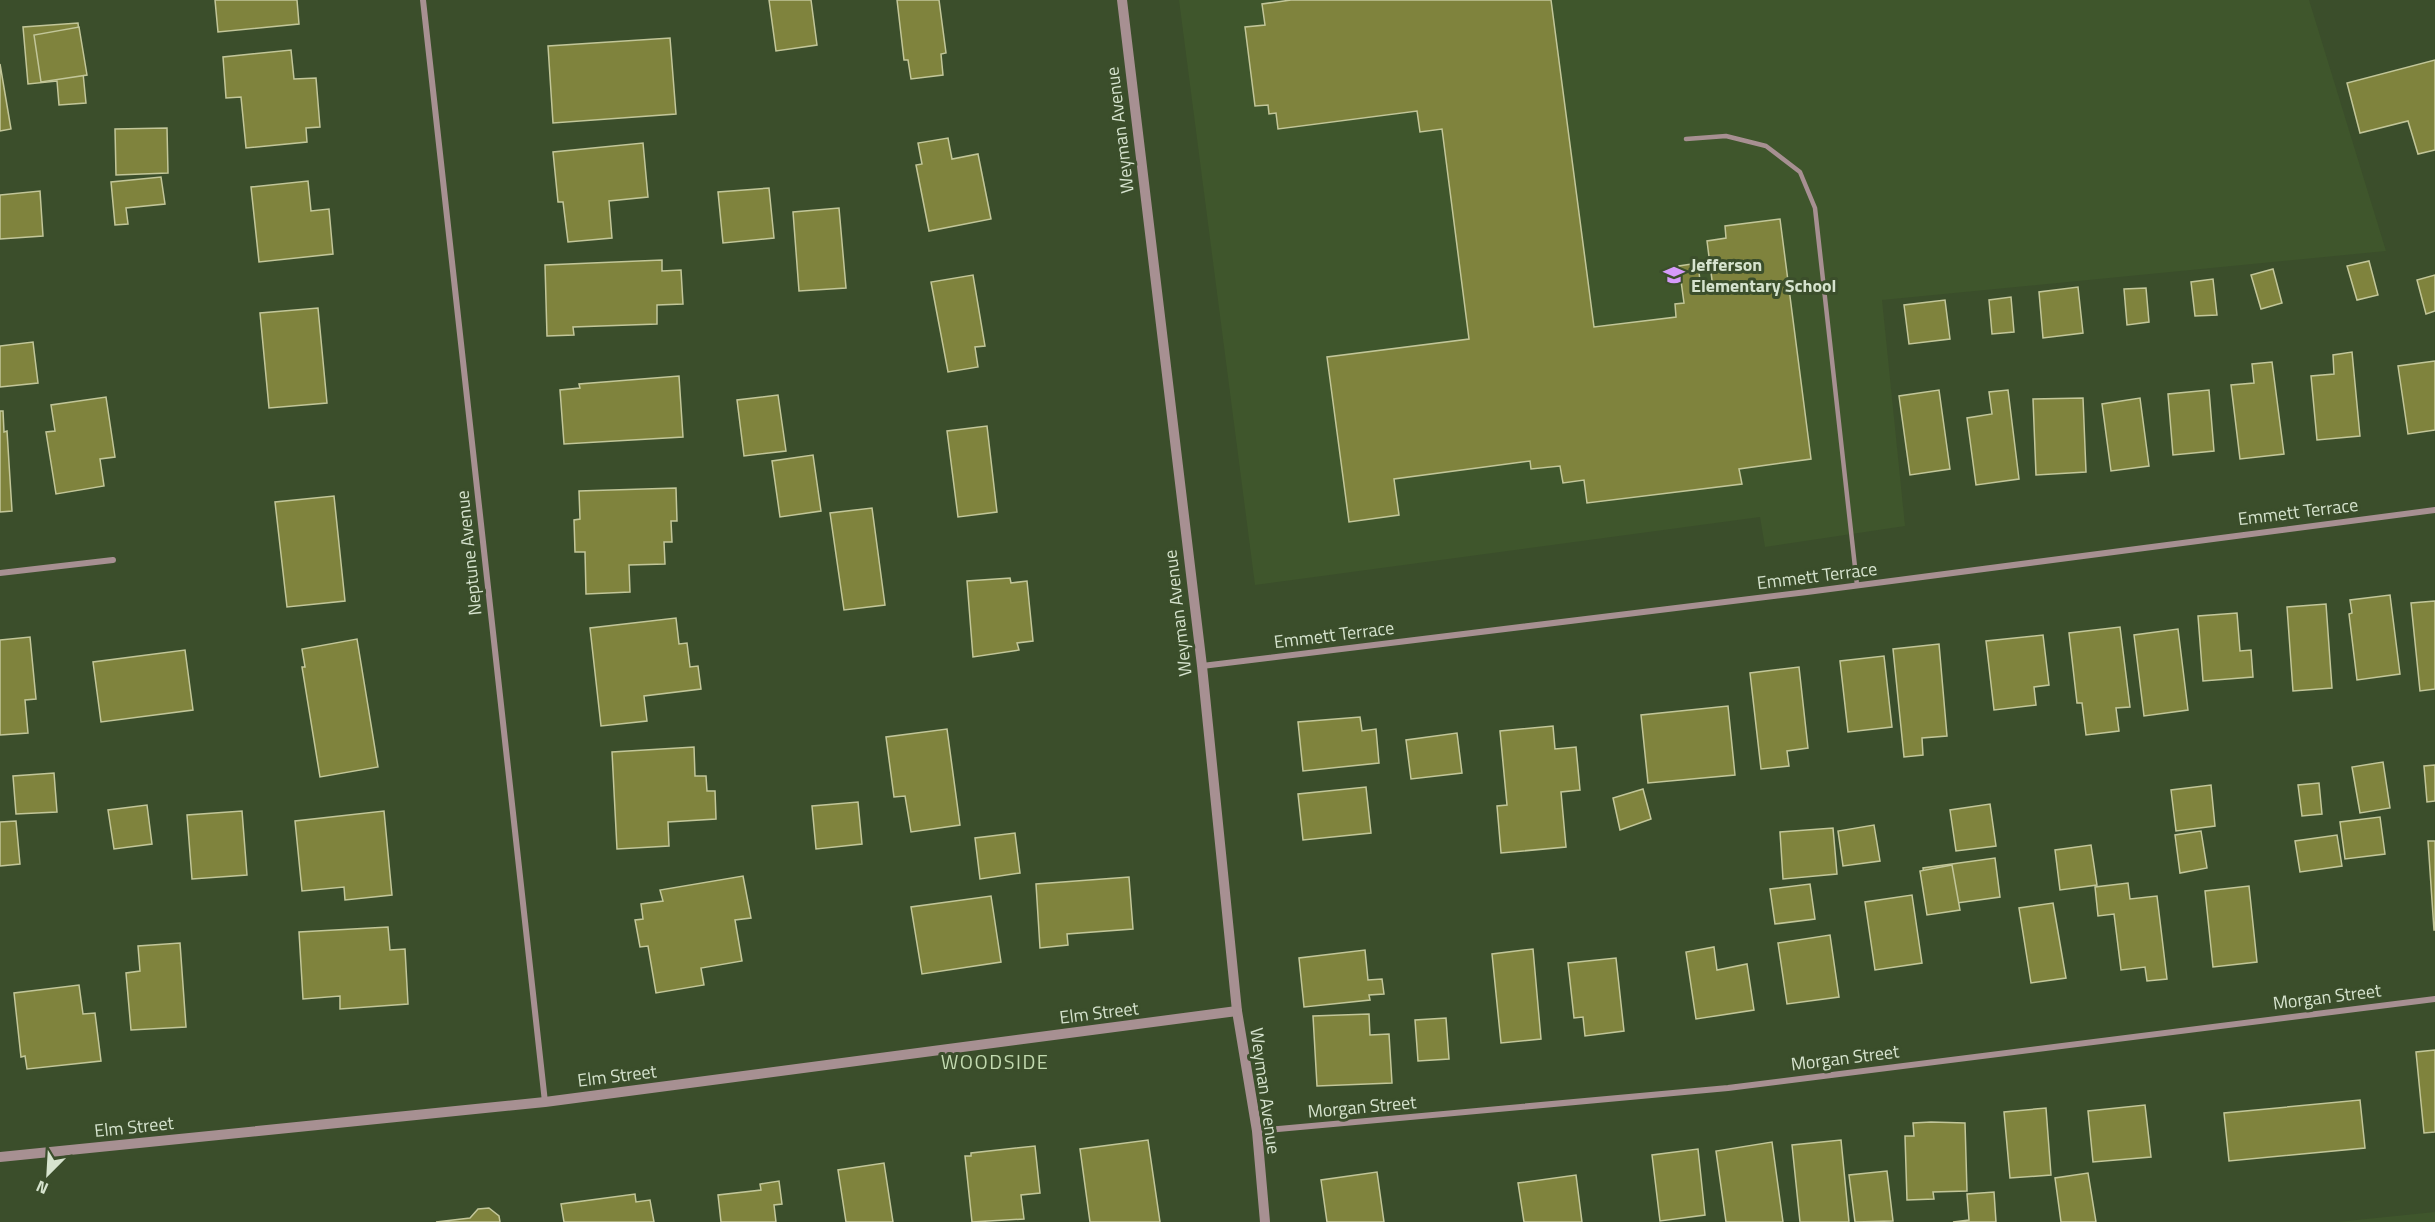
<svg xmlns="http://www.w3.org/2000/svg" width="2435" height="1222" viewBox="0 0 2435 1222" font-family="'Titillium Web',sans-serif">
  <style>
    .built { fill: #3f562c }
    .building { fill: #7f833d; stroke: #c2c699; stroke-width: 1.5 }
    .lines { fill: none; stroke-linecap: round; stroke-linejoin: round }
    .service { stroke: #a79092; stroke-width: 4.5 }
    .minor { stroke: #a79092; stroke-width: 6 }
    .tertiary { stroke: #a79092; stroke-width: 10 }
    .labels { text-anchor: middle; stroke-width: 6; stroke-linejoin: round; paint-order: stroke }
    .street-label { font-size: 18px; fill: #d6e3ce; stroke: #3b4e2b }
    .poi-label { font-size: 18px; font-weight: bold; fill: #d6e3ce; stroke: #3b4e2b; text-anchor: start }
    .neighbourhood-label { font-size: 20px; letter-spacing: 1.5px; fill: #c2dab0; stroke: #3b4e2b }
  </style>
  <rect width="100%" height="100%" fill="#3b4e2b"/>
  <g class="built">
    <path d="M1179,0H2309L2386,251L1882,300L1905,526L1765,547L1760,517L1255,585Z"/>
    <path d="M2435,1212V1222H2337Z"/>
  </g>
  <g class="building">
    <path d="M215,0H297L299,24L218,32Z"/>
    <path d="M769,0H811L817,45L776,51Z"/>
    <path d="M897,0H939L946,53L941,54L943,75L911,79L908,60H904Z"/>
    <path d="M1291,0H1551L1594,327L1676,317L1675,304L1684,303L1679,266L1698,263L1701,290L1713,288L1707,241L1726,238L1725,226L1780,219L1811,459L1739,469L1742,484L1587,503L1584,480L1563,483L1560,466L1531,469L1530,461L1394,479L1399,515L1349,522L1327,357L1469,339L1442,129L1420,132L1417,111L1278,129L1276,113L1269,114L1268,105L1255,106L1245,27L1265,25L1262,4Z"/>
    <path d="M78,23L86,103L59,105L57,81L28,84L23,27Z"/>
    <path d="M79,27L87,75L41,82L34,35Z"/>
    <path d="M670,38L676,114L553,123L548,46Z"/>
    <path d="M291,50L294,79L316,78L320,127L306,128L307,142L246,148L241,97L226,98L223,57Z"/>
    <path d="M2435,60V150L2418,154L2408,121L2360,133L2347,83Z"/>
    <path d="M0,64L11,129L0,131Z"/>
    <path d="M167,128L168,173L116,175L115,129Z"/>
    <path d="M948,138L952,159L978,154L991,219L929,231L916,165L922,164L918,143Z"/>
    <path d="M643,143L648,197L609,201L612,238L568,242L563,202H558L553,152Z"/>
    <path d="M161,177L165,204L126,208L128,224L115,225L111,182Z"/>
    <path d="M308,181L311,211L329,209L333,254L259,262L251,187Z"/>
    <path d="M769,188L774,238L723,243L718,192Z"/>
    <path d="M40,191L43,236L0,239V195Z"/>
    <path d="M839,208L846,288L799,291L793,212Z"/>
    <path d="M662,260V271L681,270L683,304L657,305V324L573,327L574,335L547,336L545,265Z"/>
    <path d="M2369,261L2378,295L2357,300L2347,266Z"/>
    <path d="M2273,269L2282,303L2261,309L2251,275Z"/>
    <path d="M973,275L985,346L975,347L978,367L948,372L931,282Z"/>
    <path d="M2435,275V311L2426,314L2417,280Z"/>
    <path d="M2213,279L2217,315L2195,316L2191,282Z"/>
    <path d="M2078,287L2083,333L2043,338L2039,292Z"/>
    <path d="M2146,288L2149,322L2127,325L2124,289Z"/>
    <path d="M2011,297L2014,332L1992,334L1989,300Z"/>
    <path d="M1945,300L1950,339L1909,344L1904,305Z"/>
    <path d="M318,308L327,403L269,408L260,313Z"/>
    <path d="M33,342L38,383L0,387V346Z"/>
    <path d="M2352,352L2360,436L2317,440L2311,376L2334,374L2333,355Z"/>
    <path d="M2435,361V430L2408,434L2398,366Z"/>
    <path d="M2272,362L2284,454L2240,459L2231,385L2254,383L2252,364Z"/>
    <path d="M679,376L683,437L564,444L560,390L580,388L579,384Z"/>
    <path d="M1939,390L1950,469L1910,475L1899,396Z"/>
    <path d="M2008,390L2019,479L1976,485L1967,418L1992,414L1989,392Z"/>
    <path d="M2209,390L2214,451L2173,455L2168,394Z"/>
    <path d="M778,395L786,451L744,456L737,400Z"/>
    <path d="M106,397L115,457L100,459L104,486L56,494L46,432L55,431L51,405Z"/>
    <path d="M2083,398L2086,472L2036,475L2033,399Z"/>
    <path d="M2140,398L2149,466L2111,471L2102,404Z"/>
    <path d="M0,411H3L4,432L7,431L12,511L0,512Z"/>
    <path d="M987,426L997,512L958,517L947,431Z"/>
    <path d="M813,455L821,511L780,517L772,461Z"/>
    <path d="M676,488L677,521H671L672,542H664L665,564L629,565L630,592L586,594L585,552H575L574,520L580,519L579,491Z"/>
    <path d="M334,496L345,601L287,607L275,502Z"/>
    <path d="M872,508L885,605L844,610L830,513Z"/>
    <path d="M1010,578L1011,583L1027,581L1033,641L1017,643L1019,650L973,657L967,581Z"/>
    <path d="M2390,595L2400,674L2357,680L2349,614L2352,613L2350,600Z"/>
    <path d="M2435,601V689L2420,691L2411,603Z"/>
    <path d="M2326,604L2332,688L2293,691L2287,607Z"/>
    <path d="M2237,613L2240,651L2251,650L2253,677L2203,681L2198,616Z"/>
    <path d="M676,618L679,644L687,643L690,667L698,666L701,689L644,696L647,721L601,726L590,628Z"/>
    <path d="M2120,627L2130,707L2116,708L2119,731L2086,735L2082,703H2077L2069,633Z"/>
    <path d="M2178,629L2188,710L2144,716L2134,635Z"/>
    <path d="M2043,635L2049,685L2034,687L2036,705L1994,710L1986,641Z"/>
    <path d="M30,637L36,699L25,700L28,733L0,735V640Z"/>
    <path d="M357,639L378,767L320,777L302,667H305L302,649Z"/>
    <path d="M1939,644L1947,736L1922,738L1923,755L1904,757L1893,649Z"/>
    <path d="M185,650L193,710L101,722L93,662Z"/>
    <path d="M1884,656L1892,727L1848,732L1840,661Z"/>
    <path d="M1799,667L1808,748L1787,751L1789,766L1761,769L1750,673Z"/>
    <path d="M1728,706L1735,775L1648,783L1641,715Z"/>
    <path d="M1360,717L1362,731L1376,729L1379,763L1303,771L1298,722Z"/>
    <path d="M1553,726L1555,749L1576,747L1580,790L1561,792L1566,847L1501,853L1497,806L1507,805L1500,731Z"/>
    <path d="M947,729L960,825L911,832L905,796L894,797L886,737Z"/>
    <path d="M1457,733L1462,773L1411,779L1406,740Z"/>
    <path d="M694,747L695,776H706L707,791H715L716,819L668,822L669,846L617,849L612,752Z"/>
    <path d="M2383,762L2390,808L2360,813L2352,767Z"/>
    <path d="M2435,765V801L2427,802L2424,766Z"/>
    <path d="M54,773L57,812L16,814L13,776Z"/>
    <path d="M2319,783L2322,814L2302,816L2298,785Z"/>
    <path d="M2211,785L2215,826L2176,831L2171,790Z"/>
    <path d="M1366,787L1371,833L1303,840L1298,794Z"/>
    <path d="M1643,789L1651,819L1620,830L1613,798Z"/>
    <path d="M858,802L862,844L816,849L812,806Z"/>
    <path d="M1990,804L1996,846L1956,851L1950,810Z"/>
    <path d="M147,805L152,844L114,849L108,810Z"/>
    <path d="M242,811L247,875L192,879L187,815Z"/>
    <path d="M384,811L392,895L345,900L344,887L302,891L295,821Z"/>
    <path d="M2380,817L2385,854L2345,859L2340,822Z"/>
    <path d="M16,821L20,864L0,866V822Z"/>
    <path d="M1874,825L1880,861L1843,866L1838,831Z"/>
    <path d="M1833,828L1837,874L1783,879L1780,832Z"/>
    <path d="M2201,831L2207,868L2180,873L2175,835Z"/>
    <path d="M1015,833L1020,873L980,879L975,838Z"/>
    <path d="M2337,835L2342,866L2300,872L2295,841Z"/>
    <path d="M2428,841H2435V930H2434Z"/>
    <path d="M2091,845L2097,885L2060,890L2055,850Z"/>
    <path d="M1995,858L2000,897L1928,907L1923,868Z"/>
    <path d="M1952,865L1960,910L1927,915L1920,871Z"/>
    <path d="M743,876L751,918L735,920L742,961L701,968L704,985L656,993L648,946L640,947L635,920L643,919L641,904L663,901L660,890Z"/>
    <path d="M1129,877L1133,929L1067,934L1068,945L1040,948L1036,884Z"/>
    <path d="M2128,883L2130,899L2157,896L2167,979L2147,981L2145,967L2121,970L2114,914L2098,916L2095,887Z"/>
    <path d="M1810,884L1815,919L1775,924L1770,889Z"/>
    <path d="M2249,886L2257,962L2213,967L2205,891Z"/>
    <path d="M1912,895L1922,963L1875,970L1865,902Z"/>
    <path d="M991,896L1001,962L922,974L911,907Z"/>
    <path d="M2053,903L2066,978L2031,983L2019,908Z"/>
    <path d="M388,927L390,950L405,949L408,1004L340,1009V996L303,999L299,932Z"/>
    <path d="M1830,935L1839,997L1787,1004L1778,943Z"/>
    <path d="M180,943L186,1027L131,1030L126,973L140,971L138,946Z"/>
    <path d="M1714,947L1717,970L1747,964L1754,1010L1696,1019L1686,952Z"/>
    <path d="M1533,949L1541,1039L1501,1043L1492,954Z"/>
    <path d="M1365,950L1368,980L1382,979L1384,994L1369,995L1370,1000L1304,1007L1299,958Z"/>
    <path d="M1616,958L1624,1031L1585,1036L1583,1017L1574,1018L1568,963Z"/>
    <path d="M79,985L83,1014L95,1013L101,1061L27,1069L25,1056L21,1057L14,993Z"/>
    <path d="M1369,1014L1370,1035L1389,1034L1392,1083L1317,1086L1313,1016Z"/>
    <path d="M1446,1018L1449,1059L1418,1061L1415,1020Z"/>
    <path d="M2435,1050V1132L2424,1133L2416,1052Z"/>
    <path d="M2360,1100L2365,1148L2229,1161L2224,1113Z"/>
    <path d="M2145,1105L2151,1157L2093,1162L2088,1111Z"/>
    <path d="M2046,1108L2051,1175L2010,1178L2004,1112Z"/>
    <path d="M1931,1122L1965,1123L1967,1191L1933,1192L1934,1199L1907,1200L1905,1136H1914L1913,1123Z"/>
    <path d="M1148,1140L1160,1222H1090L1080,1149Z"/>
    <path d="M1841,1140L1849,1222H1800L1792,1145Z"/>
    <path d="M1772,1142L1783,1222H1726L1716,1151Z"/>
    <path d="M1035,1146L1040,1193L1021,1195L1024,1219L972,1222L965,1156H971V1153Z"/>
    <path d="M1698,1149L1705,1215L1660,1221L1652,1155Z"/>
    <path d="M884,1163L893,1222H846L838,1170Z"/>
    <path d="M1887,1171L1893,1221L1855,1222L1849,1175Z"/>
    <path d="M1377,1172L1384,1222H1327L1321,1180Z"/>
    <path d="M2088,1173L2096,1222H2061L2055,1178Z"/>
    <path d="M1576,1175L1582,1222H1524L1518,1183Z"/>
    <path d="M779,1181L782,1204L774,1205L776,1222H721L718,1195L761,1190L760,1184Z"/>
    <path d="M1994,1192L1996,1222H1953L1969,1220L1967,1194Z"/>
    <path d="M635,1194L636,1202L650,1200L654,1222H564L561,1204Z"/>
    <path d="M489,1208L499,1216L500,1222H436L470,1218L478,1209Z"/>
  </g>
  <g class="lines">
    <path class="service" d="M1686,139L1726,136L1766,146L1800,172L1815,208L1857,585"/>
    <g class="minor">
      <path d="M423,0L545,1102"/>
      <path d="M0,573L113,560"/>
      <path d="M1202,666L1807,592L2435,510"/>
      <path d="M1257,1131L1728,1088L2435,999"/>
    </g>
    <g class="tertiary">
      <path d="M1122,0L1202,666L1237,1011L1257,1131L1265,1222"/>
      <path d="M0,1157L545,1102L1237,1011"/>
    </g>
  </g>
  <defs>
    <symbol id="school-bare" viewBox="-9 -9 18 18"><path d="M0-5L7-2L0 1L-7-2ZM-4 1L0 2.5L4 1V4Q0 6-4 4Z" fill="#d69bfa" stroke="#3b4e2b" stroke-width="2.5" paint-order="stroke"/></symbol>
  </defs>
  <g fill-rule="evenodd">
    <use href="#school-bare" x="1659" y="260" width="30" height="30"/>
  </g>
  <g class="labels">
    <g class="street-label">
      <text transform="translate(1120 130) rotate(-97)" y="6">Weyman Avenue</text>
      <text transform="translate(2298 512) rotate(-7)" y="6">Emmett Terrace</text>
      <text transform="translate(469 553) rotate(-96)" y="6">Neptune Avenue</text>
      <text transform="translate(1817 576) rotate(-7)" y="6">Emmett Terrace</text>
      <text transform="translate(1178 613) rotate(-97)" y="6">Weyman Avenue</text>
      <text transform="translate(1334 635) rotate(-7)" y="6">Emmett Terrace</text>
      <text transform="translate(2327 997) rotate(-7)" y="6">Morgan Street</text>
      <text transform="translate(1099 1013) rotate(-7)" y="6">Elm Street</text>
      <text transform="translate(1845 1058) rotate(-7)" y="6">Morgan Street</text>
      <text transform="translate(617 1076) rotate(-7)" y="6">Elm Street</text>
      <text transform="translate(1265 1091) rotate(82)" y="6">Weyman Avenue</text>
      <text transform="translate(1362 1107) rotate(-5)" y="6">Morgan Street</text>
      <text transform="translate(134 1127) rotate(-6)" y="6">Elm Street</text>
    </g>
    <g class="poi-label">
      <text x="1691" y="271">Jefferson<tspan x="1691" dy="21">Elementary School</tspan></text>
    </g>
    <g class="neighbourhood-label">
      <text x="995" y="1069">WOODSIDE</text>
    </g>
  </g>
  <g transform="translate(48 1174) rotate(204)" stroke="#3b4e2b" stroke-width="4.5" paint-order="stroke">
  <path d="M0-4.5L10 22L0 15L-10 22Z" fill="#d6e3ce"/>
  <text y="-9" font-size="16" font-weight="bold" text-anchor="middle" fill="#d6e3ce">N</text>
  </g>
</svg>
